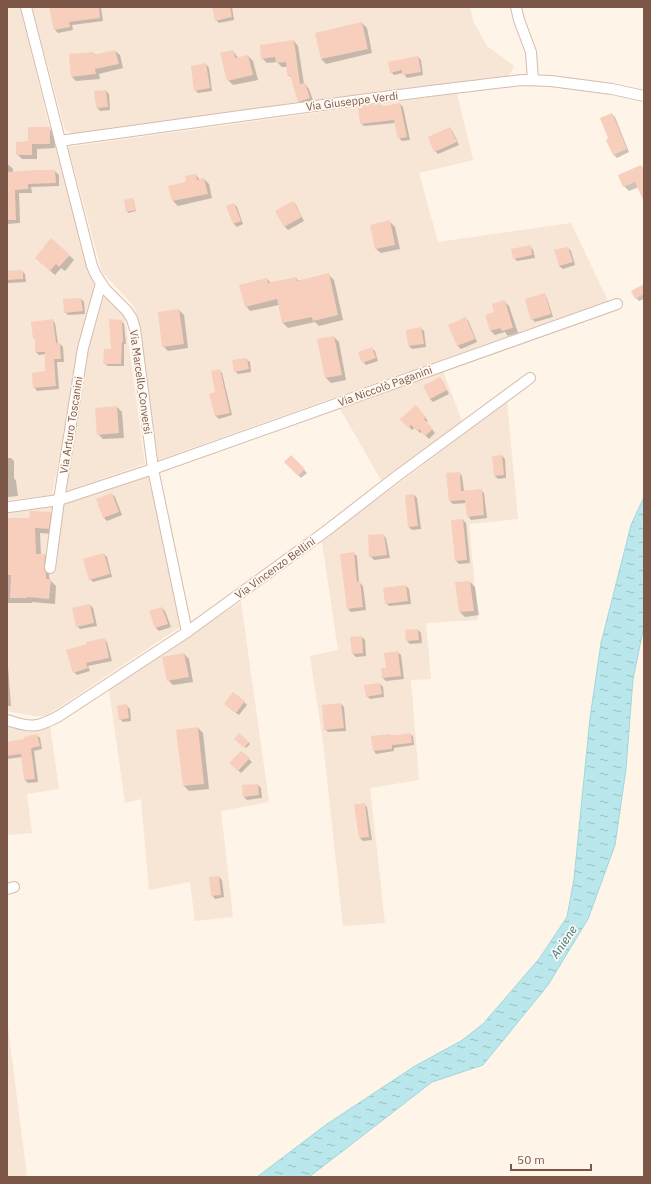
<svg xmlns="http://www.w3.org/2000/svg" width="651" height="1184" viewBox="0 0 651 1184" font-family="'IBM Plex Sans',sans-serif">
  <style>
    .residential { fill: #f7e5d5 }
    .water { fill: url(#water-ripples); stroke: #9ed8de }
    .shadow { fill: #0003 }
    .building { fill: #f7cfbc }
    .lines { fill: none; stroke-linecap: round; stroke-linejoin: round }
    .minor-casing { stroke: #d5bcae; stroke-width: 12 }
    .minor { stroke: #fff; stroke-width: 10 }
    .labels { text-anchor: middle; stroke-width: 3.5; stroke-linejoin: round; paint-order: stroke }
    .street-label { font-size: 11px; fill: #7c5748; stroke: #fff8f0 }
    .water-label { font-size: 12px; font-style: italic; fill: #3a7b82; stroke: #fff8f0 }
  </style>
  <defs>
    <pattern id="water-ripples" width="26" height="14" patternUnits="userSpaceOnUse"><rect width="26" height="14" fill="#b9e7eb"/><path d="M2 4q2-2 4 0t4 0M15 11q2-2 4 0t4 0" fill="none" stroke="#9bbec0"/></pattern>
  </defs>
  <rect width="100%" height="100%" fill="#fef4e7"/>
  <g class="residential">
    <path d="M7,7H20L47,118L94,285L52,495L7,500Z"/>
    <path d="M32,7H470L473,21L487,46L514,66L509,76L76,135L65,130Z"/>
    <path d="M457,93L473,160L419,173L438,242L571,223L608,301L158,460L135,309L132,304L102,272L68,147Z"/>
    <path d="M104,296L125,317L145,464L66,491L89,347Z"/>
    <path d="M443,371L462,421L381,480L339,407Z"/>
    <path d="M507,402L518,519L469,524L478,620L426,623L431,679L411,680L419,780L370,788L385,923L343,926L323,742L310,656L338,650L322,542L332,533Z"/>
    <path d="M149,476L180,627L46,716H34L7,711V511L54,507Z"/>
    <path d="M241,602L269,802L221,811L233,917L195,921L190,882L149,890L141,799L125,803L109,689Z"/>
    <path d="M7,726L28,732L50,726L59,789L27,794L32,833L7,835Z"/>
    <path d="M7,1018L27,1177H7Z"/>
  </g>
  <path class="water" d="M644,497V626L633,679L626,769L615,845L588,919L548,985L483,1065L432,1082L309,1177H257L327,1124L415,1066L461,1041L483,1024L539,959L567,917L574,879L590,718L601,643L631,525Z"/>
  <g class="shadow">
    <path d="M57,7H101L103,21L72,25L73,30L58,33L55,30Z"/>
    <path d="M213,7H232L234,20L219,23L216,20Z"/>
    <path d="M362,23L367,28L372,53L326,64L321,59Z"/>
    <path d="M294,41L298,46L304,84H305L309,89L314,103L303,106L299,101L292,78L288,75L287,67H282L277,62L267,63L262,58Z"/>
    <path d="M115,51L120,55L123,68L99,74L100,79L76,81L72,77L93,53L96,55Z"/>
    <path d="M233,51L238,58L248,56L253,61L258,80L233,85L228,80Z"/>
    <path d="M418,57L421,60L423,75L407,78L403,73L394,75L391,72Z"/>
    <path d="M206,64L209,68L212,91L198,93L195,90Z"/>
    <path d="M106,91L109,94L110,110L100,111L97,107Z"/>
    <path d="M400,104L403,107L410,140L402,141L399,138L395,123L364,126L361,123L380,105L383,107Z"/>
    <path d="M612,114L615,117L629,152L617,158L614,155L607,140L610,139Z"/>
    <path d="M49,128L54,133L55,148L37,149V159H22L17,154L29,142Z"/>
    <path d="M450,128L453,132L459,145L438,154L435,151Z"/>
    <path d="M9,165L13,169V173L55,171L59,175V186L31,187L32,193H19L20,223L7,224V166Z"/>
    <path d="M641,166L644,169V197L639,187L629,191L624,186Z"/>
    <path d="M196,175L200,180L204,179L209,184L212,198L178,206L173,201L187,182Z"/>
    <path d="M133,200L134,201L136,211L128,213L127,211Z"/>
    <path d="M293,202L296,205L304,221L288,230L285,227Z"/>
    <path d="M234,204L237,207L243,224L237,227L234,224L227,207Z"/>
    <path d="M390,222L395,227L400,249L381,253L376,249Z"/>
    <path d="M530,246L533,250L535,258L517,261L514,258Z"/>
    <path d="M568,248L571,251L575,265L563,269L559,266Z"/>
    <path d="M69,255L74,260L65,271L61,268L55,275L36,258Z"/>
    <path d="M22,271L25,274L26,282L8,283L7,282V272Z"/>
    <path d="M329,275L334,280L343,320L319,326L315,322L288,328L283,323L279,305L250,311L246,306L267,279L271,283L296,278L299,281Z"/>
    <path d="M644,285V299L639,301L636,298Z"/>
    <path d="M544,294L547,298L553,317L535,322L532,319Z"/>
    <path d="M81,299L84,302L85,314L68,315L65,312Z"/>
    <path d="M504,301L509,306L518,333L508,336L505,332L495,335L490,330L496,312Z"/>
    <path d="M179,310L184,315L188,348L168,351L163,346Z"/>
    <path d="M466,318L469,322L477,342L461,349L458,346L449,325Z"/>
    <path d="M52,320L55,323L58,344H60L63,347L64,362H57L59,389L37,391L34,387L47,372L46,354L39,355L36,352V340L34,338Z"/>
    <path d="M121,321L124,324L126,344H124V366H108L104,363L112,350Z"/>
    <path d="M420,328L424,331L426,347L412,349L409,346Z"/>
    <path d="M334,337L339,342L346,380L331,383L326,378L318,340Z"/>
    <path d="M371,348L375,351L378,361L366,365L363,362Z"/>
    <path d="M246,359L250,362L251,372L238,374L235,371Z"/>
    <path d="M219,370L222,373L232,415L219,419L216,416L211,394L217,393Z"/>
    <path d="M440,378L443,382L449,394L433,402L430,399Z"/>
    <path d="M117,407L122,412L124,438L103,439L98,434Z"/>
    <path d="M419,410L428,421L426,422L435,433L429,439L422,432L420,433L415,427L412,430L402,419Z"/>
    <path d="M291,456L307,473L301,478L285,462Z"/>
    <path d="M502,456L505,459L506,478L498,479L495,476Z"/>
    <path d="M7,458H11L14,461V478L16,481L18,496L8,497L7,496Z"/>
    <path d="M459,473L462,476L464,491L481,490L484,493L487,518L471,520L468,516L467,503L453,504L450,501Z"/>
    <path d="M112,494L115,497L122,515L107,521L104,518L97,499Z"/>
    <path d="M414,495L417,498L421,529L412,530L409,527L406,496Z"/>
    <path d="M50,513L56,518L54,534L40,533L41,555H45L50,561L49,577L51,581L56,586L55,604L32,602V603H7V519H30Z"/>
    <path d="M463,520L466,523L470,563L459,564L456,561Z"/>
    <path d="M383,535L386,538L390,558L374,560L370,556Z"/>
    <path d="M353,553L357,556L359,582L363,586L366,610L351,612L348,609Z"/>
    <path d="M104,554L107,557L112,577L93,582L90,579Z"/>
    <path d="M470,582L475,587L479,615L465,617L460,612L456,583Z"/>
    <path d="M406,586L409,589L411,604L389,606L386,603Z"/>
    <path d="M90,605L93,608L97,626L80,629L77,626Z"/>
    <path d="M162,608L165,611L171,627L159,631L156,628Z"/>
    <path d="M418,630L421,633L422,643L410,644L407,641Z"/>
    <path d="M362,637L365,640L366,656L356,657L353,654Z"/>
    <path d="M104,639L107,642L112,661L88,666L90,671L77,675L74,672L88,644Z"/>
    <path d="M397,652L401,655L404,679L386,681L383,678L382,669H387Z"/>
    <path d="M7,653L11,706H7Z"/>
    <path d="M184,654L189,659L193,682L173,685L168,680Z"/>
    <path d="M380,684L383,687L384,697L370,699L367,696Z"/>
    <path d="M244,702L247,705L239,715L228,707Z"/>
    <path d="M341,704L344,707L346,731L328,732L325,729Z"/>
    <path d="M127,706L130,709L131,721L123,722L120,719Z"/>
    <path d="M198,728L203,733L209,789L189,791L184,786Z"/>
    <path d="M239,734L250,744L246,748L235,739Z"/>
    <path d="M410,734L413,736L414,745L394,748V751L376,754L374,751L390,735L391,736Z"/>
    <path d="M37,735L40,738L42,749L34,751L38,782L28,783L25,780L22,757L7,759V743L26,740Z"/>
    <path d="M241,752L252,762L241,773L230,763Z"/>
    <path d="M258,785L261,788L262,798L247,800L244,797Z"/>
    <path d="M364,804L367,807L372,840L363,841L360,838L355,805Z"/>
    <path d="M219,877L222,880L224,897L215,899L212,895Z"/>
  </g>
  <g class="building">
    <path d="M49,7H99L100,18L69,22L70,27L54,30Z"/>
    <path d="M212,7H230L232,17L215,21Z"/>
    <path d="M362,22L368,49L321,59L315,33Z"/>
    <path d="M294,40L300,84L305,83L310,98L298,102L290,75H287L286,62L276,63L275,57L261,59L260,45Z"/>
    <path d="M115,50L119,64L95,69L96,74L71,77L69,54L94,52V55Z"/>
    <path d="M233,50L235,58L248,55L253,75L227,81L220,53Z"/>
    <path d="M418,56L421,72L402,75V70L390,73L388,62Z"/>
    <path d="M206,63L210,88L194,91L191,66Z"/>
    <path d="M106,90L108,107L96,108L94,91Z"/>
    <path d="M400,103L407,137L398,139L394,120L360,124L358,107L381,104V107Z"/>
    <path d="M612,113L627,149L613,155L606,140L608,138L600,118Z"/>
    <path d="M28,127H50V144H32V155H16V142L28,141Z"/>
    <path d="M450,127L457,142L434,152L428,137Z"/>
    <path d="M641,165L644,170V202L635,182L623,187L618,175Z"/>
    <path d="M35,170H55L56,183L28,184V189L15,190L16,220H7V172Z"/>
    <path d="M196,174L197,180L204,178L208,194L172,201L168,186L186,182L185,176Z"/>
    <path d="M133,198L136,210L126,212L124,200Z"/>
    <path d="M293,201L302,217L284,227L275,211Z"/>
    <path d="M234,203L241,221L233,224L226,206Z"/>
    <path d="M390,220L395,245L375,249L370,225Z"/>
    <path d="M51,238L70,255L59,267L56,264L50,271L35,258Z"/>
    <path d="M531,245L532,255L513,259L511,249Z"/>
    <path d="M568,247L573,262L559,266L554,250Z"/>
    <path d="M23,270V279L7,280V271Z"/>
    <path d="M329,273L338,315L313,321L312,317L282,323L277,299L245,307L239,285L267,278L268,283L296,277L297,281Z"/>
    <path d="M644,284V294L635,299L631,291Z"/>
    <path d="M545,293L551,314L531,320L525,299Z"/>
    <path d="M81,298L83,311L64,313L63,299Z"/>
    <path d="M505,300L513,328L502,331L500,328L490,331L485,315L494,312L492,304Z"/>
    <path d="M179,309L184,344L162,347L158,312Z"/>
    <path d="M466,317L475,339L457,346L448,325Z"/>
    <path d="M53,319L56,343H60L61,359H54L56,386L33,388L32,373L45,371V352H35V339H33L31,322Z"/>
    <path d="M109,319L122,320L123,342H122L121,364H103L104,349H111Z"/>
    <path d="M421,327L424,344L408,346L406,330Z"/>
    <path d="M334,336L342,375L325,378L317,339Z"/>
    <path d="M372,347L376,358L362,363L358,352Z"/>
    <path d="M247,358L249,369L234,372L232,360Z"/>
    <path d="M220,369L230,413L215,416L209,394L215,392L211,371Z"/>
    <path d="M440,377L447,390L430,399L423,386Z"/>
    <path d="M416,405L426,417L424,419L433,429L425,436L419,429L417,431L411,425L408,428L400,419Z"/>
    <path d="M117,406L119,433L97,435L95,408Z"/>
    <path d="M291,455L305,469L298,476L284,462Z"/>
    <path d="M502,455L504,475L494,476L492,456Z"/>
    <path d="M460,472L461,491L482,489L484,515L467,517L465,500L449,501L446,473Z"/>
    <path d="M112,493L119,512L103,518L96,499Z"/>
    <path d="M414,494L418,526L408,527L405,495Z"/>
    <path d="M30,511L51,512L49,529L35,528L36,554H45L44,570L46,573V579H51L49,599L27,597V598H10L11,575H8L7,518H29Z"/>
    <path d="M463,519L467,560L455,561L451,520Z"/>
    <path d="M384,534L387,555L369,557L368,535Z"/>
    <path d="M354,552L357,582L360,581L363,607L347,609L340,554Z"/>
    <path d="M104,553L110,574L89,580L83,559Z"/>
    <path d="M470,581L474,611L459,612L455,582Z"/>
    <path d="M406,585L408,601L385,604L383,588Z"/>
    <path d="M90,604L94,623L76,627L72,608Z"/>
    <path d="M162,607L168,624L155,628L149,611Z"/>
    <path d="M418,629L419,640L406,641L405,630Z"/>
    <path d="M362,636L363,653L352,654L350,637Z"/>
    <path d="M105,638L109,658L86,663L88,668L73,673L66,650L87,644L86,642Z"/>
    <path d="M398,651L401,676L382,678L381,668H386L384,653Z"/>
    <path d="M184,653L189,677L167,681L162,657Z"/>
    <path d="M380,683L382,694L366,697L364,685Z"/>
    <path d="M233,692L245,701L236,713L224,704Z"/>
    <path d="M341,703L344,728L324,730L322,705Z"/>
    <path d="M127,704L129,718L119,720L117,706Z"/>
    <path d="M198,727L204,784L183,786L176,730Z"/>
    <path d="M239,733L249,742L244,748L234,739Z"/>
    <path d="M411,733L412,743L392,745V749L373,751L371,736L390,734V736Z"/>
    <path d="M37,734L40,746L31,748L35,779L24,780L21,754L7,756V742L24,739V737Z"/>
    <path d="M241,751L250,758L238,771L229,763Z"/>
    <path d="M258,784L259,795L243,797L242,785Z"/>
    <path d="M365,803L369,837L359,838L354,805Z"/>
    <path d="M219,876L221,895L211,896L209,877Z"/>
  </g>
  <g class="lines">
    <defs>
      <g id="minor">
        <path d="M26,7L92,266L96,275L105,289L127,311L132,319L135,329L153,469L187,632"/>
        <path d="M516,7L519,20L531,52L533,80"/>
        <path d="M60,141C214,120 368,97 523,80L551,81L612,89L644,96"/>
        <path d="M9,507L59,500L153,469L617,304"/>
        <path d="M50,568L59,500L83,348L101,283"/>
        <path d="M7,720C31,728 37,728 59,716L187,632L326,531L397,476L530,378"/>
        <path d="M7,889L14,887"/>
      </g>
    </defs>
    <use href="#minor" class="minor-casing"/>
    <use href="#minor" class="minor"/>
  </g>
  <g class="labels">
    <g class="street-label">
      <text transform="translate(352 101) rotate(-7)" y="4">Via Giuseppe Verdi</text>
      <text transform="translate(141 382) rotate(82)" y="4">Via Marcello Conversi</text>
      <text transform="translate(385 386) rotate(-20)" y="4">Via Niccolò Paganini</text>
      <text transform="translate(71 425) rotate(-81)" y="4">Via Arturo Toscanini</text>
      <text transform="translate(275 568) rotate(-36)" y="4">Via Vincenzo Bellini</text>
    </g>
    <g class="water-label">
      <text transform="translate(564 942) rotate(-56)" y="4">Aniene</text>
    </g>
  </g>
  <rect width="651" height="1184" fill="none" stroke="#7c5748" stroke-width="16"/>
  <path d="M511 1164v6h80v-6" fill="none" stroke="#7c5748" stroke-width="2"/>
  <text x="517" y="1164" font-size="12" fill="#7c5748" stroke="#fff8f0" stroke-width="3" paint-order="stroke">50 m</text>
</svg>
